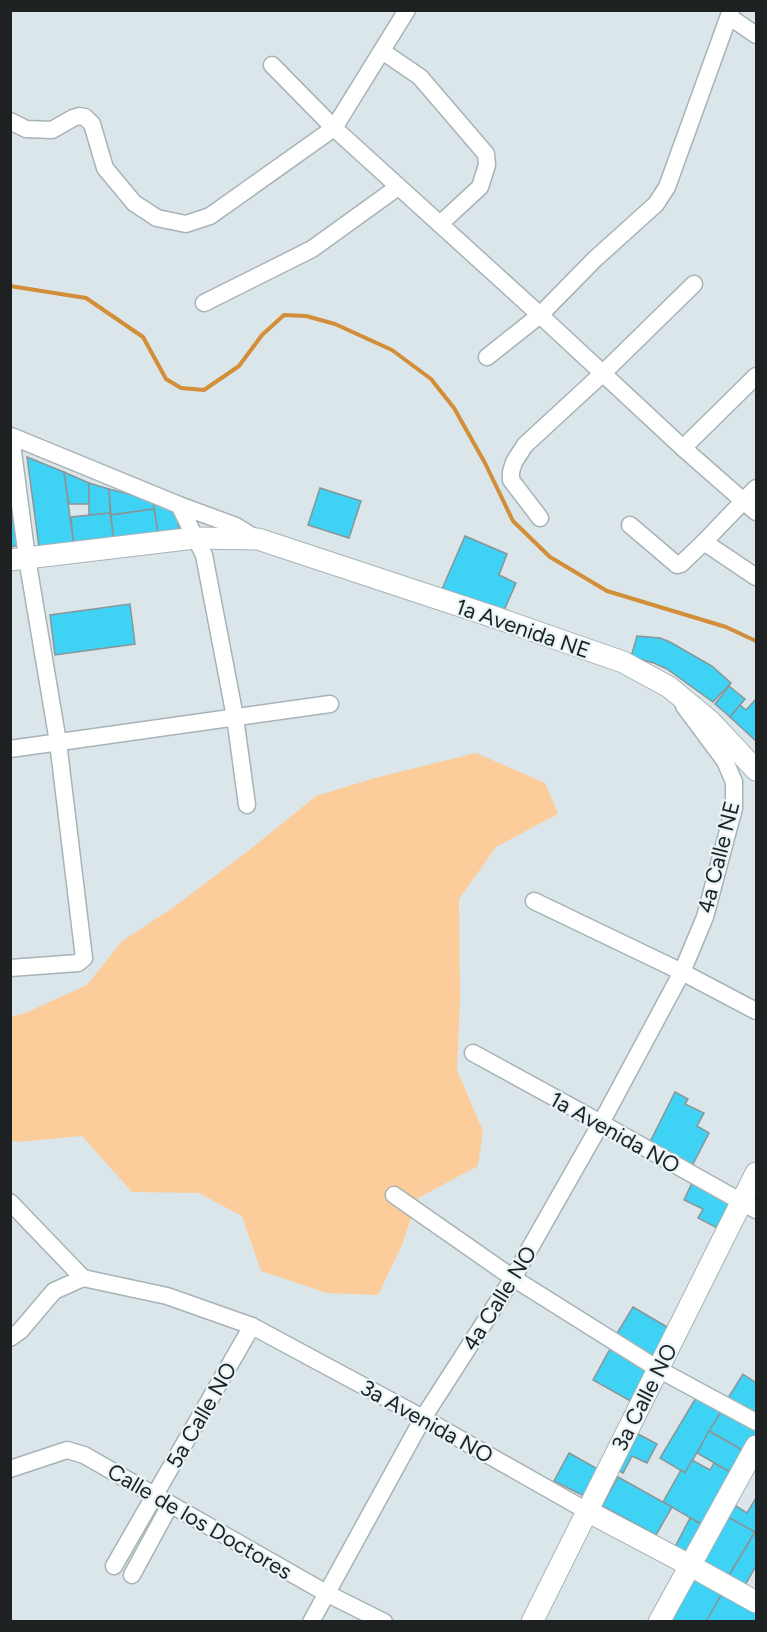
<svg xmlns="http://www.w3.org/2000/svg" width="767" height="1632" viewBox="0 0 767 1632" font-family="Figtree,sans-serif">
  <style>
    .green { fill: #fccd9a }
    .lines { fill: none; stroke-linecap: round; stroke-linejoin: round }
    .stream { stroke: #d28e38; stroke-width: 4 }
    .building { fill: #3ed2f4; stroke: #8a9598; stroke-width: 1.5 }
    .minor-casing { stroke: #a7b3b6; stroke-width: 19 }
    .major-casing { stroke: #a7b3b6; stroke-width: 23 }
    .minor { stroke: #fff; stroke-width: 16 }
    .major { stroke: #fff; stroke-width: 21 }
    .labels { text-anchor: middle; stroke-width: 4.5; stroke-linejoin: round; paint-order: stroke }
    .street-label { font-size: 22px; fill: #1d2122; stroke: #e8f4f7 }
  </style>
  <rect width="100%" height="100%" fill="#dbe6ea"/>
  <path class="green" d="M476,753L545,783L558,814L496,847L459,899L460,999L457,1070L483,1131L478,1166L418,1198L402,1245L378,1295L327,1293L261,1271L242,1216L199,1193L132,1192L82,1136L17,1142L11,1140V1016L23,1014L87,985L121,942L174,907L248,851L316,796L375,778Z"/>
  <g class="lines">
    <path class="stream" d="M10,286L86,298L143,337L166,379L181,388L204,390L239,366L262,335L284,315L306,316L335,324L392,350L431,379L454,408L485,463L513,521L550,557L607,591L726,627L756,641"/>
  </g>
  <g class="building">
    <path d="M27,457L64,472L74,547H39Z"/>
    <path d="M64,472L89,483V504H69Z"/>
    <path d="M10,479L20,545L10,547Z"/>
    <path d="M89,483L109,489L110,513L89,515Z"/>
    <path d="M320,488L361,501L349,538L308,525Z"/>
    <path d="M109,489L153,500L154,509L111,515Z"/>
    <path d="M153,500L177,514L179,530L158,533Z"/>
    <path d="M154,509L158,533L114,542L111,515Z"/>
    <path d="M110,513L114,542L74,547L71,517Z"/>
    <path d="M465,536L507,554L499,575L516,583L502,615L442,589Z"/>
    <path d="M130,604L135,644L55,655L50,615Z"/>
    <path d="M637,636L660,638L670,642L712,666L731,683L713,702L667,669L654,663L631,657Z"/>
    <path d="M729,686L745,699L730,717L715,704Z"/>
    <path d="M756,699V741L730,717L740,705L746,710Z"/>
    <path d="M675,1092L688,1099L685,1104L704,1113L697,1126L709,1133L692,1166L649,1144Z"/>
    <path d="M692,1183L736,1205L723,1231L698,1218L703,1209L684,1200Z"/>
    <path d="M633,1307L674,1331L654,1358L616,1335Z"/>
    <path d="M610,1349L646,1369L649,1377L634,1403L593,1380Z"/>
    <path d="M743,1374L756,1383V1416L728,1398Z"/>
    <path d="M697,1396L722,1410L685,1473L660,1458Z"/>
    <path d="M722,1410L756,1430V1441L749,1454L709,1431Z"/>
    <path d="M709,1431L749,1454L737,1476L697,1453Z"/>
    <path d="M638,1434L657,1444L647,1463L632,1456L623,1473L619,1471Z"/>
    <path d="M569,1453L603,1472L591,1493L582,1495L554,1481Z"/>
    <path d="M692,1460L710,1470L714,1463L737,1476L708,1528L663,1502L681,1470L685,1473Z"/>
    <path d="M618,1477L672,1507L656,1535L602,1506Z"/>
    <path d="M756,1498V1533L726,1516L733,1504L747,1513Z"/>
    <path d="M726,1516L755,1532L728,1577L700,1560Z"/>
    <path d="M690,1518L708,1528L693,1557L675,1547Z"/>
    <path d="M755,1532L756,1533V1566L744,1587L728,1577Z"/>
    <path d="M695,1577L725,1588L706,1622H671Z"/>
    <path d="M725,1588L756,1605V1622H706Z"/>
  </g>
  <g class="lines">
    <defs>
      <g id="minor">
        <path d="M730,17L756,35"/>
        <path d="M382,51L420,77L486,154L487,165L480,187L440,224"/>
        <path d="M272,65L334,128L540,315L683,448L756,512"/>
        <path d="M10,121L26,129L52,130L73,118L79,116L85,117L92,124L105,168L134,203L157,218L186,224L210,216L334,128L407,10"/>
        <path d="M204,303L312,249L398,187"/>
        <path d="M487,357L540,315L595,259L656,204L667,187L731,10"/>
        <path d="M683,448L756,376"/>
        <path d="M756,488L704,542L756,577"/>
        <path d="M179,505L204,555L235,717L247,805"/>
        <path d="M540,518L511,480V472L514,462L525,445L602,374L694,284"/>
        <path d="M630,525L677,565L681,564L704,542"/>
        <path d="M10,749L330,704"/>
        <path d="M534,901L682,972L756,1011"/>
        <path d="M10,968L78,963L84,958L58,742L27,558L11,436L179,505L236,526L257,539"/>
        <path d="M473,1053L601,1123L756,1210"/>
        <path d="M394,1195L513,1278L658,1369L756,1422"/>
        <path d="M10,1202L83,1278"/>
        <path d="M83,1278L167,1296L252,1326L423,1418L587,1511"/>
        <path d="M10,1338L20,1331L54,1291L83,1278"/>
        <path d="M10,1469L67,1450L84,1455L326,1593L384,1622"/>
        <path d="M114,1566L252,1326"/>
        <path d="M132,1575L170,1505"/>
        <path d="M311,1622L423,1418L513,1278L601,1123L682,972L705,917L734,808V782L725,761L684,706"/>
      </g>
      <g id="major">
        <path d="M10,560L195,538L258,539L497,618L623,662L669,687L709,720L756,770"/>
        <path d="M587,1511L691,1566L756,1602"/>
        <path d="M532,1622L756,1173"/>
        <path d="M659,1622L756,1446"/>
      </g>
    </defs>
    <use href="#minor" class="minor-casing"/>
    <use href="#major" class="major-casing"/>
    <use href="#minor" class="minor"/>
    <use href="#major" class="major"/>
  </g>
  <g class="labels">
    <g class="street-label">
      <text transform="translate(523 628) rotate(19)" y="8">1a Avenida NE</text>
      <text transform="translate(718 857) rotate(-76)" y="8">4a Calle NE</text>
      <text transform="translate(615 1132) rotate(29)" y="8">1a Avenida NO</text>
      <text transform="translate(499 1298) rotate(-58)" y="8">4a Calle NO</text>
      <text transform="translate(644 1397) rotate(-63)" y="8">3a Calle NO</text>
      <text transform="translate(201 1415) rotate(-60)" y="8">5a Calle NO</text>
      <text transform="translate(427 1421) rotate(29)" y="8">3a Avenida NO</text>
      <text transform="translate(200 1521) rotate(30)" y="8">Calle de los Doctores</text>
    </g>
  </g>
  <rect width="767" height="1632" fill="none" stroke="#1d2122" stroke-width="24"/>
</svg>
